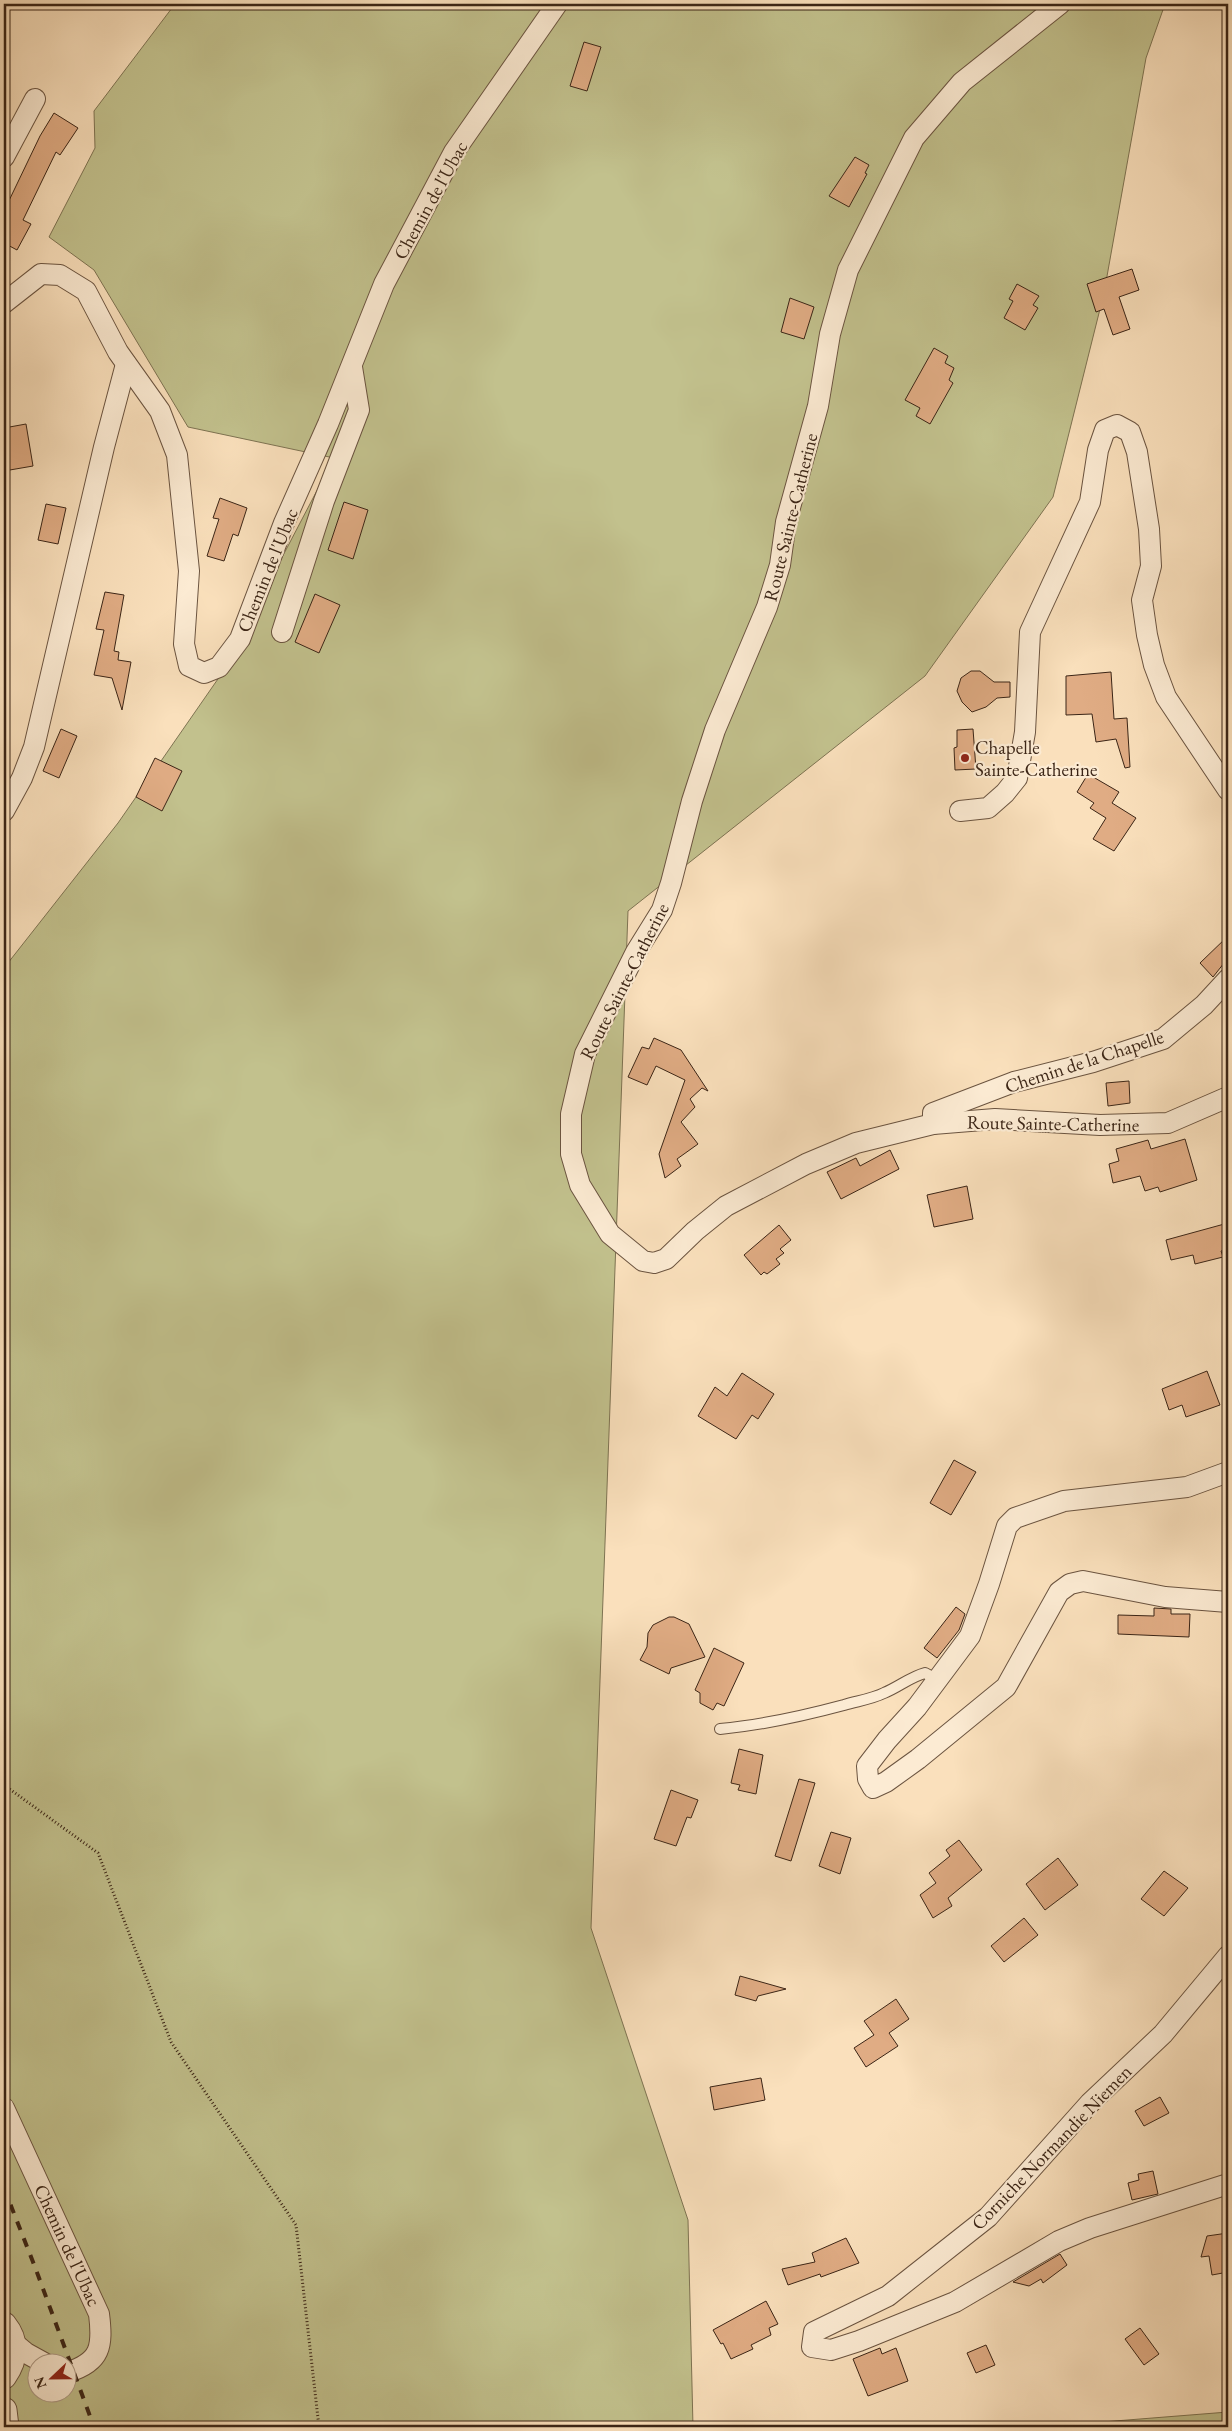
<svg xmlns="http://www.w3.org/2000/svg" width="1232" height="2431" viewBox="0 0 1232 2431" font-family="'EB Garamond',serif">
  <style>
    .green { fill: #c2c18d; stroke: #7e7352; fill-rule: evenodd }
    .building { fill: #e0ac84; stroke: #3b2516 }
    .lines { fill: none; stroke-linecap: round; stroke-linejoin: round }
    .service-casing { stroke: #6b5440; stroke-width: 12 }
    .minor-casing { stroke: #6b5440; stroke-width: 22 }
    .tertiary-casing { stroke: #6b5440; stroke-width: 27 }
    .path { stroke: #3b2516; stroke-width: 3; stroke-dasharray: 1 2.5; stroke-linecap: butt }
    .service { stroke: #fcebd3; stroke-width: 10 }
    .minor { stroke: #fcebd3; stroke-width: 20 }
    .tertiary { stroke: #fcebd3; stroke-width: 25 }
    .rail { stroke: #3b2516; stroke-width: 4; stroke-dasharray: 9 9; stroke-linecap: butt }
    .poi-dot { fill: #8f2418; stroke: #fcebd3; stroke-width: 2 }
    .labels { text-anchor: middle; stroke-width: 4.5; stroke-linejoin: round; paint-order: stroke }
    .street-label { font-size: 19px; fill: #3b2516; stroke: #fcebd3 }
    .poi-label { font-size: 19px; fill: #3b2516; stroke: #fcebd3; text-anchor: start }
  </style>
  <rect width="100%" height="100%" fill="#fae0bc"/>
  <filter id="stains"><feTurbulence type="fractalNoise" baseFrequency=".004" numOctaves="4"/><feColorMatrix values="0 0 0 0 .2 0 0 0 0 .09 0 0 0 0 .02 0 0 0 .5 -.17"/></filter>
  <radialGradient id="worn" r=".72"><stop offset=".6" stop-color="#630" stop-opacity="0"/><stop offset="1" stop-color="#630" stop-opacity=".3"/></radialGradient>
  <g class="green">
    <path d="M175,4H1165L1146,58L1104,293L1053,497L925,676L628,911L591,1928L688,2220L693,2427H4V968L118,823L220,676L334,458L188,427L94,270L49,237L95,148L94,111ZM38,2364H68V2394H38Z"/>
    <path d="M1228,2412V2427H1077V2424Z"/>
  </g>
  <g class="building">
    <path d="M584,42L601,47L587,91L570,86Z"/>
    <path d="M54,113L78,128L60,155L56,152L23,220L31,224L17,250L4,243V211L40,136Z"/>
    <path d="M855,157L869,165L865,173L867,174L849,207L829,196Z"/>
    <path d="M1132,269L1139,290L1119,297L1130,329L1113,335L1104,309L1096,312L1087,284Z"/>
    <path d="M1017,284L1039,296L1033,305L1038,308L1025,330L1004,318L1013,301L1009,299Z"/>
    <path d="M790,298L814,307L804,339L781,332Z"/>
    <path d="M934,348L948,356L945,363L954,368L949,380L953,383L930,424L916,416L920,408L905,400Z"/>
    <path d="M26,424L33,466L4,471V428Z"/>
    <path d="M220,498L247,508L238,536L233,534L224,561L207,556L219,519L213,518Z"/>
    <path d="M344,502L368,510L353,559L328,550Z"/>
    <path d="M46,504L66,508L58,544L38,540Z"/>
    <path d="M105,592L124,595L114,651L119,652L118,660L131,662L122,710L112,678L94,675L104,630L96,629Z"/>
    <path d="M315,594L340,605L319,653L295,642Z"/>
    <path d="M971,671H980L994,682H1010V697L997,698L986,707L972,712L962,702L957,691L961,678Z"/>
    <path d="M1111,672L1114,719L1127,718L1130,767L1125,768L1116,739L1096,742L1092,714L1066,715V676Z"/>
    <path d="M61,729L77,736L59,778L43,771Z"/>
    <path d="M973,729L976,769L955,770L954,748L957,747V730Z"/>
    <path d="M155,758L182,771L162,811L136,797Z"/>
    <path d="M1088,774L1119,792L1112,803L1136,818L1114,851L1093,839L1106,818L1090,808L1094,803L1077,792Z"/>
    <path d="M1228,936V958L1213,977L1200,963Z"/>
    <path d="M654,1038L681,1050L708,1091L702,1088L690,1099L695,1107L681,1122L698,1144L677,1159L681,1166L665,1178L659,1154L685,1080L656,1066L647,1085L628,1077L642,1047L649,1049Z"/>
    <path d="M1129,1081L1130,1103L1108,1106L1106,1083Z"/>
    <path d="M1185,1139L1197,1180L1160,1192L1158,1187L1145,1191L1140,1176L1113,1183L1109,1164L1119,1161L1116,1149L1148,1140L1151,1149Z"/>
    <path d="M890,1150L899,1169L841,1199L827,1172L856,1158L860,1166Z"/>
    <path d="M967,1186L973,1219L934,1227L927,1195Z"/>
    <path d="M1228,1223V1249L1221,1251L1223,1257L1195,1264L1193,1255L1171,1260L1166,1240Z"/>
    <path d="M779,1225L791,1240L780,1249L784,1253L776,1259L780,1264L767,1274L764,1272L761,1275L744,1255Z"/>
    <path d="M1207,1371L1220,1405L1186,1417L1182,1405L1169,1410L1162,1389Z"/>
    <path d="M742,1373L774,1394L758,1419L752,1415L736,1439L698,1416L715,1387L727,1396Z"/>
    <path d="M954,1460L976,1472L951,1515L930,1503Z"/>
    <path d="M956,1607L965,1614L959,1630L937,1658L924,1648Z"/>
    <path d="M1154,1608L1171,1609V1614H1190L1189,1637L1118,1634V1615L1154,1616Z"/>
    <path d="M669,1617H674L689,1624L705,1657L671,1668L669,1674L640,1660L647,1647L648,1633L653,1625Z"/>
    <path d="M714,1648L744,1663L724,1706L717,1703L713,1710L700,1703V1693L695,1690Z"/>
    <path d="M739,1749L763,1755L756,1794L738,1790L740,1785L731,1783Z"/>
    <path d="M799,1779L815,1783L791,1861L775,1856Z"/>
    <path d="M671,1790L698,1800L691,1818L687,1817L676,1846L654,1839Z"/>
    <path d="M831,1832L851,1838L840,1874L819,1866Z"/>
    <path d="M959,1840L982,1870L948,1898L952,1906L933,1918L920,1895L936,1883L929,1873L950,1856L946,1850Z"/>
    <path d="M1058,1858L1078,1885L1045,1910L1026,1884Z"/>
    <path d="M1164,1871L1188,1888L1164,1916L1141,1899Z"/>
    <path d="M1024,1918L1038,1935L1004,1962L991,1946Z"/>
    <path d="M740,1976L786,1989L758,1996L756,2001L735,1995Z"/>
    <path d="M896,1999L909,2019L889,2033L898,2046L866,2067L854,2048L874,2035L864,2021Z"/>
    <path d="M761,2078L765,2100L714,2110L710,2087Z"/>
    <path d="M1160,2097L1169,2113L1144,2126L1135,2111Z"/>
    <path d="M1153,2171L1158,2194L1132,2200L1128,2183L1139,2180L1138,2174Z"/>
    <path d="M1228,2233V2272L1212,2275L1209,2256L1201,2257L1207,2236Z"/>
    <path d="M846,2238L859,2263L821,2277L820,2274L788,2285L782,2269L815,2262L812,2253Z"/>
    <path d="M1060,2254L1067,2265L1043,2283L1041,2279L1029,2286L1013,2282Z"/>
    <path d="M766,2301L778,2324L769,2328L771,2335L751,2345L753,2349L731,2359L723,2343L721,2344L713,2330Z"/>
    <path d="M1140,2328L1159,2354L1144,2365L1125,2339Z"/>
    <path d="M986,2345L995,2365L976,2373L967,2353Z"/>
    <path d="M880,2348L882,2354L896,2348L908,2381L868,2396L853,2359Z"/>
  </g>
  <g class="lines">
    <defs>
      <path id="service" d="M720,1729C763,1725 803,1716 844,1705C857,1701 872,1699 884,1693C899,1687 910,1677 925,1673L936,1679"/>
      <g id="minor">
        <path d="M1060,4L962,82L914,138L848,270L830,334L818,406L786,522L780,565L767,607L715,730L692,801L671,883L662,910L636,952L585,1054L571,1114V1154L580,1185L610,1234L643,1261L654,1263L666,1259L695,1231L726,1206L806,1164L856,1143L933,1124L995,1119L1100,1125L1168,1123L1228,1097"/>
        <path d="M4,157L35,99"/>
        <path d="M4,303L41,274L60,275L86,291L118,352L160,411L177,455L189,571L184,644L189,666L204,673L219,667L240,639L284,523L328,424L384,284L454,152L557,4"/>
        <path d="M282,632L324,501L359,410L352,367"/>
        <path d="M4,811L22,778L34,747L104,447L126,364"/>
        <path d="M960,811L988,808L1005,793L1017,778L1025,732L1030,632L1090,502L1098,450L1105,430L1117,425L1130,432L1137,452L1149,529L1151,566L1142,600L1147,635L1154,665L1166,697L1228,790"/>
        <path d="M933,1124V1113L1014,1082L1093,1062L1163,1039L1204,1005L1228,979"/>
        <path d="M1228,1472L1187,1487L1064,1501L1015,1518L1007,1526L989,1584L970,1636L917,1707L887,1740L867,1766L868,1779L873,1788L886,1782L918,1759L1006,1687L1059,1592L1070,1584L1083,1581L1165,1597L1228,1602"/>
        <path d="M1228,1956L1163,2034L1090,2103L988,2217L888,2296L814,2332L812,2347L831,2350L859,2341L955,2302L1059,2241L1090,2228L1228,2184"/>
        <path d="M4,2108L99,2314C103,2346 101,2362 68,2372"/>
        <path d="M14,2343L26,2353L46,2364"/>
      </g>
      <g id="tertiary">
        <path d="M4,2325C17,2341 16,2359 4,2376"/>
        <path d="M4,2410L6,2427"/>
      </g>
    </defs>
    <use href="#service" class="service-casing"/>
    <use href="#minor" class="minor-casing"/>
    <use href="#tertiary" class="tertiary-casing"/>
    <path class="path" d="M4,1785L98,1853L171,2042L296,2225L319,2427"/>
    <use href="#service" class="service"/>
    <use href="#minor" class="minor"/>
    <use href="#tertiary" class="tertiary"/>
    <path class="rail" d="M4,2188L35,2267L94,2427"/>
  </g>
  <circle class="poi-dot" cx="965" cy="758" r="5"/>
  <g class="labels">
    <g class="street-label">
      <text transform="translate(430 200) rotate(-61)" y="7">Chemin de l'Ubac</text>
      <text transform="translate(790 517) rotate(-76)" y="7">Route Sainte-Catherine</text>
      <text transform="translate(267 570) rotate(-68)" y="7">Chemin de l'Ubac</text>
      <text transform="translate(624 981) rotate(-63)" y="7">Route Sainte-Catherine</text>
      <text transform="translate(1084 1061) rotate(-18)" y="7">Chemin de la Chapelle</text>
      <text transform="translate(1053 1123) rotate(1)" y="7">Route Sainte-Catherine</text>
      <text transform="translate(1051 2147) rotate(-46)" y="7">Corniche Normandie Niemen</text>
      <text transform="translate(68 2245) rotate(65)" y="7">Chemin de l'Ubac</text>
    </g>
    <g class="poi-label">
      <text x="975" y="754">Chapelle<tspan x="975" dy="22">Sainte-Catherine</tspan></text>
    </g>
  </g>
  <rect width="1232" height="2431" fill="none" stroke="#fae0bc" stroke-width="20"/>
  <rect x="5" y="5" width="1222" height="2421" fill="none" stroke="#3b2516" stroke-width="2.5"/>
  <rect x="10" y="10" width="1212" height="2411" fill="none" stroke="#3b2516"/>
  <g transform="translate(52 2378) rotate(248)"><circle r="24" fill="#fcebd3" stroke="#af9c87"/>
  <path d="M0-4L9 19L0 12L-9 19Z" fill="#8f2418"/>
  <text y="-8" font-size="14" font-weight="bold" text-anchor="middle" fill="#3b2516">N</text>
  </g>
  <rect width="100%" height="100%" filter="url(#stains)"/>
  <rect width="100%" height="100%" fill="url(#worn)"/>
</svg>
